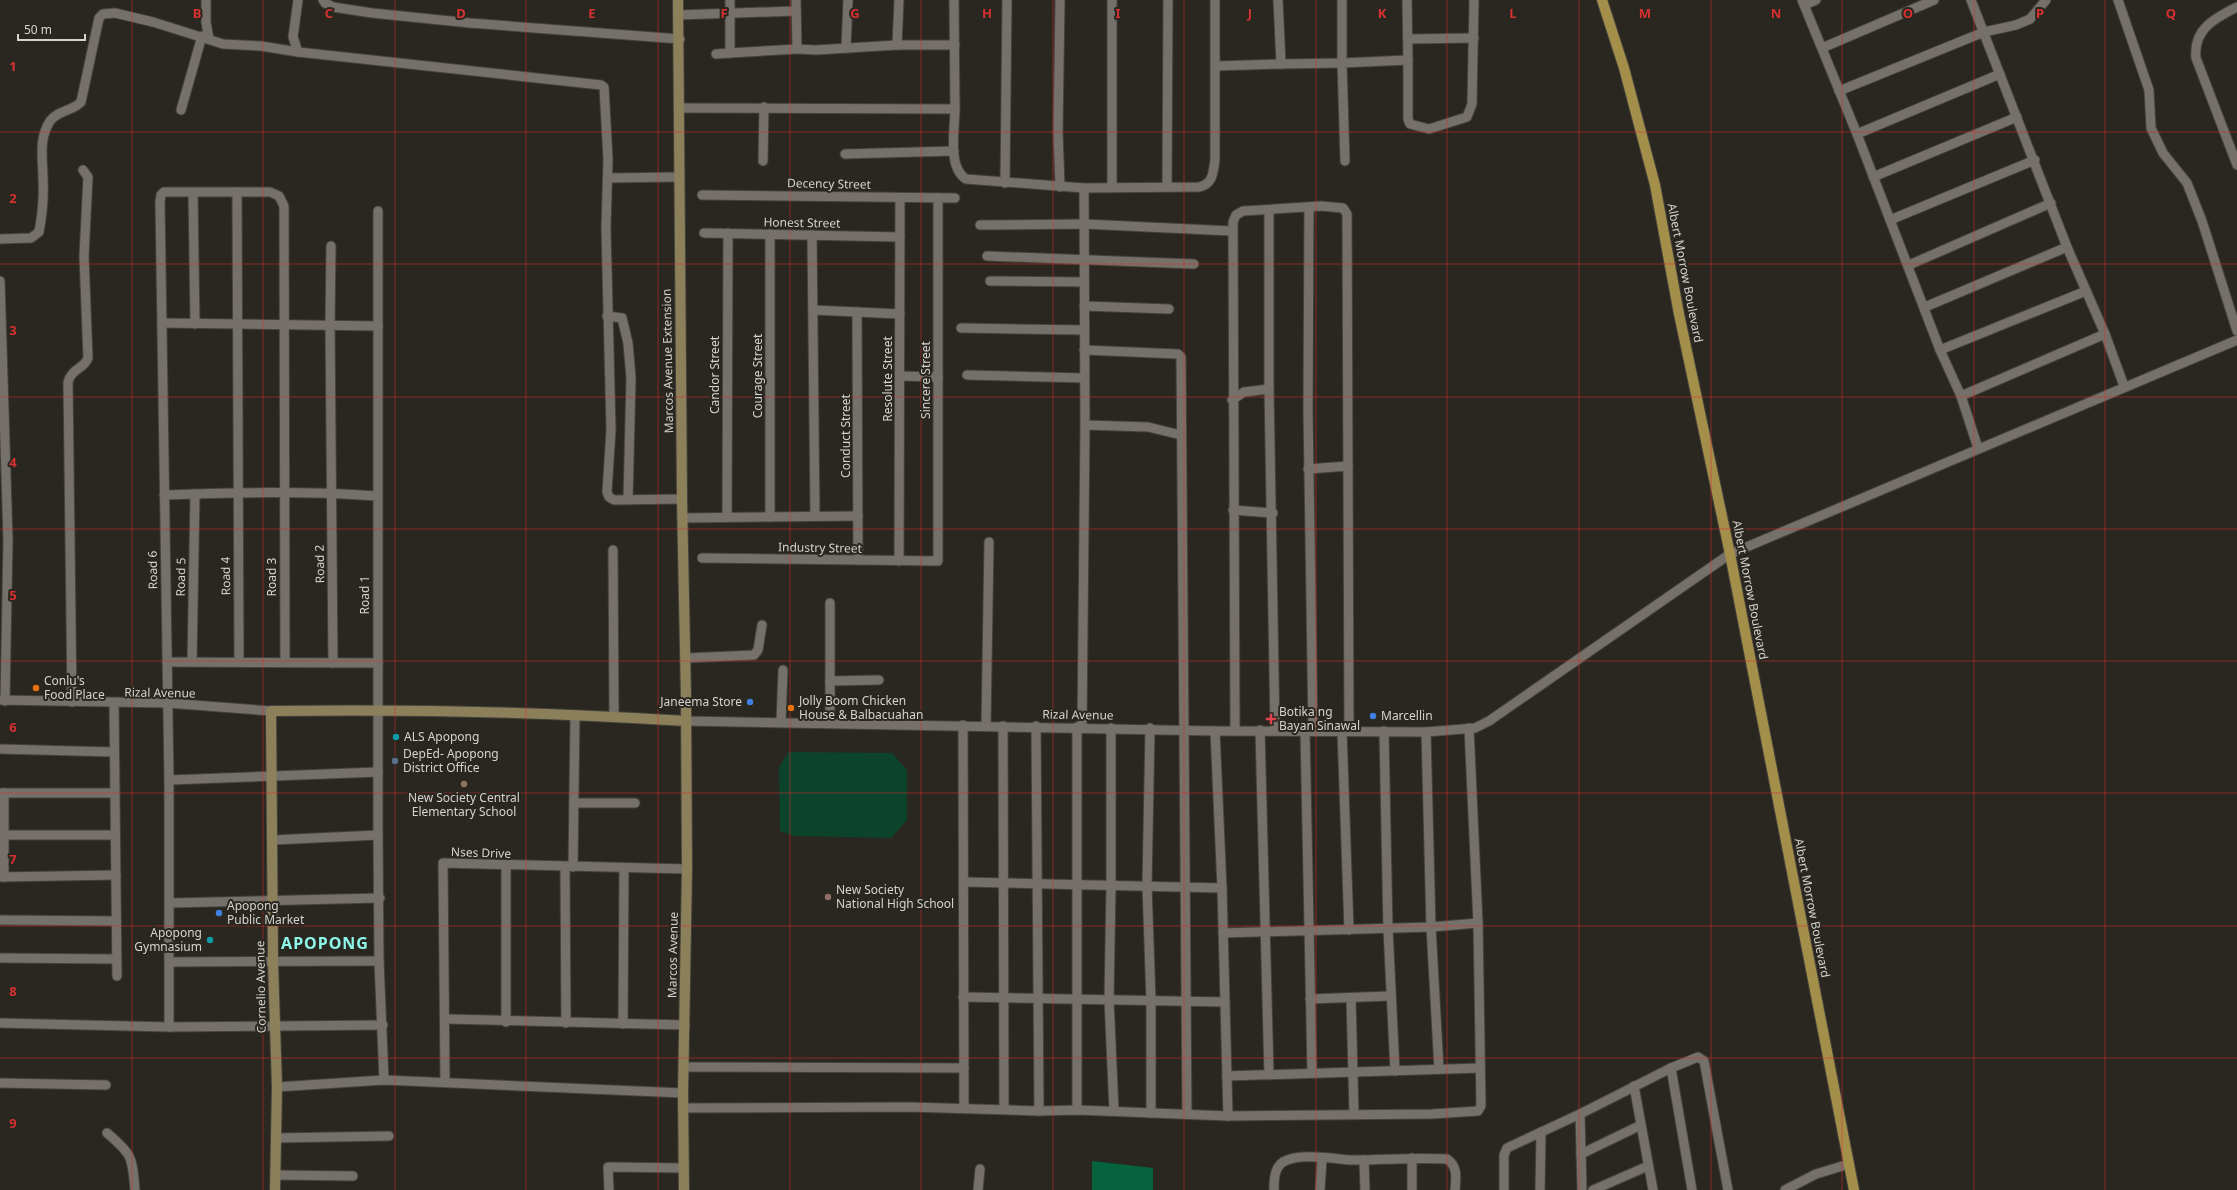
<svg xmlns="http://www.w3.org/2000/svg" width="2237" height="1190" viewBox="0 0 2237 1190" font-family="'Noto Sans',sans-serif">
  <style>
    .green { fill: #0c432c }
    .forest { fill: #056340 }
    .lines { fill: none; stroke-linecap: round; stroke-linejoin: round }
    .street-casing { stroke: #45433d; stroke-width: 11 }
    .secondary-casing { stroke: #45433d; stroke-width: 12 }
    .primary-casing { stroke: #45433d; stroke-width: 12 }
    .street { stroke: #75716a; stroke-width: 9 }
    .secondary { stroke: #8c805a; stroke-width: 10 }
    .primary { stroke: #a48f4a; stroke-width: 10 }
    .grid { fill: none; stroke: #d63130; stroke-width: 1; stroke-opacity: 0.55 }
    .food-dot { fill: #e8710a; stroke: #2a2720; stroke-width: 1.5 }
    .shop-dot { fill: #3f7fe0; stroke: #2a2720; stroke-width: 1.5 }
    .health-dot { fill: #e0444e; stroke: #2a2720; stroke-width: 1.5 }
    .culture-dot { fill: #0f9aa8; stroke: #2a2720; stroke-width: 1.5 }
    .service-dot { fill: #5c6f8a; stroke: #2a2720; stroke-width: 1.5 }
    .education-dot { fill: #8d6e63; stroke: #2a2720; stroke-width: 1.5 }
    .labels { text-anchor: middle; stroke-width: 4; stroke-linejoin: round; paint-order: stroke }
    .street-label { font-size: 12px; fill: #d5d3cf; stroke: #2a2720 }
    .poi-label { font-size: 12px; fill: #d5d3cf; stroke: #2a2720; text-anchor: start }
    .district-label { font-size: 16px; font-weight: bold; letter-spacing: 1px; fill: #8df6e9; stroke: #2a2720 }
    .grid-label { font-size: 13px; text-anchor: middle; font-weight: bold; fill: #d63130; stroke: #2a2720; stroke-width: 4; stroke-linejoin: round; paint-order: stroke }
  </style>
  <rect width="100%" height="100%" fill="#2a2720"/>
  <path class="green" d="M789,752L892,753L907,770V820L891,838L794,836L780,831L779,767Z"/>
  <path class="forest" d="M1092,1161L1153,1168V1190H1092Z"/>
  <g class="lines">
    <defs>
      <g id="street">
        <path d="M206,0V22L209,39"/>
        <path d="M298,0L293,37L298,52L601,85L604,87L608,159L606,228L611,430L607,492L609,497L614,500L682,499"/>
        <path d="M323,0L325,3L333,7L372,13L470,23L680,39"/>
        <path d="M730,0V53L797,49"/>
        <path d="M796,0L797,49L816,50L897,45H955"/>
        <path d="M954,0L955,109"/>
        <path d="M1802,0L1857,134L1940,350L1961,396L1978,448"/>
        <path d="M1971,0L2067,247L2105,334L2124,386"/>
        <path d="M2118,0L2149,90L2151,128L2163,153L2187,183L2202,221L2237,331"/>
        <path d="M1805,5L1816,0"/>
        <path d="M2237,7C2215,18 2193,29 2196,58L2237,165"/>
        <path d="M678,15L796,11"/>
        <path d="M1408,39L1474,38"/>
        <path d="M897,45L899,0"/>
        <path d="M846,48L848,0"/>
        <path d="M1822,48L1934,0"/>
        <path d="M716,54L730,53"/>
        <path d="M1408,60V119L1410,124L1429,129L1467,117L1472,104L1474,0"/>
        <path d="M1281,64L1342,63V0"/>
        <path d="M1216,66L1281,64L1278,0"/>
        <path d="M1839,91L1984,32L2016,25L2030,19L2046,0"/>
        <path d="M679,108L955,109C955,129 947,167 966,179L1084,188L1199,187C1213,184 1213,173 1215,160V0"/>
        <path d="M181,110L202,36"/>
        <path d="M1857,134L2000,74"/>
        <path d="M845,154L954,151"/>
        <path d="M763,161L764,107"/>
        <path d="M1345,161L1342,63L1408,60L1407,0"/>
        <path d="M1873,177L2017,117"/>
        <path d="M608,178L679,177"/>
        <path d="M1005,183L1007,0"/>
        <path d="M1060,187L1058,132L1060,0"/>
        <path d="M1112,187V0"/>
        <path d="M1167,187L1168,0"/>
        <path d="M237,192L239,661"/>
        <path d="M193,193L195,324"/>
        <path d="M702,195L955,198"/>
        <path d="M1309,207L1308,410L1313,730"/>
        <path d="M378,211V835L379,961L384,1080"/>
        <path d="M1269,211V389L1275,730"/>
        <path d="M1890,220L2035,160"/>
        <path d="M980,225L1084,224L1232,231"/>
        <path d="M704,233L900,237"/>
        <path d="M770,234V517"/>
        <path d="M812,235L815,516"/>
        <path d="M0,239L31,238L39,232C42,216 44,197 43,180C43,159 38,140 50,121C58,110 73,111 81,102L99,18L103,14L115,13L153,22L223,44L261,46L298,52"/>
        <path d="M331,246L330,325L333,663"/>
        <path d="M987,256L1194,264"/>
        <path d="M1909,265L2051,203"/>
        <path d="M0,281L8,540L5,701"/>
        <path d="M990,281L1084,282"/>
        <path d="M1084,306L1169,309"/>
        <path d="M1925,307L2067,247"/>
        <path d="M813,310L900,314"/>
        <path d="M857,312L858,560"/>
        <path d="M607,316L622,318L628,343L631,378L628,499"/>
        <path d="M162,323L378,326"/>
        <path d="M961,328L1084,330"/>
        <path d="M1084,350L1178,354L1181,357L1187,1114"/>
        <path d="M1940,350L2086,291"/>
        <path d="M967,375L1084,378"/>
        <path d="M900,376L938,377"/>
        <path d="M1961,396L2105,334"/>
        <path d="M1232,400L1244,392L1269,389"/>
        <path d="M1085,425L1148,427L1181,435"/>
        <path d="M1308,469L1348,466"/>
        <path d="M164,495C235,492 306,491 377,496"/>
        <path d="M1233,510L1273,513"/>
        <path d="M727,517L728,233"/>
        <path d="M682,518L858,516"/>
        <path d="M613,550L614,716"/>
        <path d="M702,558L938,561V198"/>
        <path d="M899,561L900,198"/>
        <path d="M686,658L754,655L758,650L762,625"/>
        <path d="M167,662L378,663"/>
        <path d="M192,662L195,494"/>
        <path d="M830,681L879,680"/>
        <path d="M0,700L167,703L271,711"/>
        <path d="M72,702L68,382C72,368 84,369 88,358L84,256L88,177L83,170"/>
        <path d="M114,704L117,976"/>
        <path d="M686,721L1215,731L1426,732L1475,728L1489,721L1730,554L2237,340"/>
        <path d="M781,722L783,670"/>
        <path d="M830,723V603"/>
        <path d="M963,725L964,1108"/>
        <path d="M986,726L989,542"/>
        <path d="M1003,726L1004,1109"/>
        <path d="M1036,726L1039,1111"/>
        <path d="M1082,727L1085,425L1084,188"/>
        <path d="M1111,728V886L1109,999L1114,1111"/>
        <path d="M1150,728L1147,886L1151,1001V1113"/>
        <path d="M1260,730L1269,1075"/>
        <path d="M1305,730L1312,1072"/>
        <path d="M1215,731L1222,888L1228,1116"/>
        <path d="M1235,731L1233,222L1236,215L1243,211L1321,206L1343,208L1347,214L1349,731"/>
        <path d="M1342,731L1349,930"/>
        <path d="M1384,731L1388,929L1395,1071"/>
        <path d="M1426,732L1431,927L1439,1069"/>
        <path d="M0,749L114,752"/>
        <path d="M169,780L378,772"/>
        <path d="M0,793H114"/>
        <path d="M4,793V877"/>
        <path d="M574,803H635"/>
        <path d="M4,835H114"/>
        <path d="M273,840L378,835"/>
        <path d="M506,866V1022"/>
        <path d="M565,867L566,1023"/>
        <path d="M573,867L575,715"/>
        <path d="M0,877L116,875"/>
        <path d="M964,882L1222,888"/>
        <path d="M170,903L380,898"/>
        <path d="M0,920L116,921"/>
        <path d="M1223,933L1431,927L1478,923"/>
        <path d="M0,958L116,959"/>
        <path d="M170,962L379,961"/>
        <path d="M963,997L1225,1002"/>
        <path d="M1351,998L1354,1114"/>
        <path d="M1310,999L1390,996"/>
        <path d="M446,1019L685,1025"/>
        <path d="M0,1023L169,1027L383,1025"/>
        <path d="M623,1024L624,868"/>
        <path d="M169,1027V780L160,202L161,195L164,192H270L279,196L284,206L285,662"/>
        <path d="M684,1067L964,1068"/>
        <path d="M1671,1068L1692,1190"/>
        <path d="M1227,1076L1480,1068"/>
        <path d="M445,1081L443,863L687,869"/>
        <path d="M0,1083L106,1085"/>
        <path d="M1634,1086L1653,1190"/>
        <path d="M277,1087L384,1080L683,1093"/>
        <path d="M683,1108L909,1107L1039,1111L1077,1110L1228,1116L1432,1114L1478,1111L1481,1106L1478,923L1469,728"/>
        <path d="M1077,1110V727"/>
        <path d="M1580,1114L1582,1190"/>
        <path d="M107,1133C133,1155 132,1157 135,1190"/>
        <path d="M276,1138L389,1136"/>
        <path d="M1581,1154L1641,1125"/>
        <path d="M1412,1158V1190"/>
        <path d="M1364,1160L1365,1190"/>
        <path d="M276,1175L353,1176"/>
        <path d="M609,1190L608,1167L683,1168"/>
        <path d="M978,1190L980,1169"/>
        <path d="M1274,1190C1274,1181 1274,1168 1283,1162C1300,1152 1333,1159 1352,1160C1384,1160 1415,1157 1447,1159C1458,1166 1456,1178 1455,1190"/>
        <path d="M1320,1190L1322,1159"/>
        <path d="M1504,1190V1155L1507,1148L1580,1114L1671,1068L1698,1057L1704,1061L1728,1190"/>
        <path d="M1540,1190L1541,1132"/>
        <path d="M1593,1190L1648,1166"/>
        <path d="M1785,1190L1816,1174L1849,1164"/>
      </g>
      <g id="secondary">
        <path d="M678,0L682,499L686,698L687,869L683,1093L684,1190"/>
        <path d="M275,1190L277,1087L273,963L271,711C410,709 548,712 686,721"/>
      </g>
      <path id="primary" d="M1602,0L1624,68L1655,185L1679,314L1730,554L1854,1190"/>
    </defs>
    <use href="#street" class="street-casing"/>
    <use href="#secondary" class="secondary-casing"/>
    <use href="#primary" class="primary-casing"/>
    <use href="#street" class="street"/>
    <use href="#secondary" class="secondary"/>
    <use href="#primary" class="primary"/>
  </g>
  <path class="grid" d="M132,0V1190M263,0V1190M395,0V1190M526,0V1190M658,0V1190M790,0V1190M921,0V1190M1053,0V1190M1184,0V1190M1316,0V1190M1447,0V1190M1579,0V1190M1711,0V1190M1842,0V1190M1974,0V1190M2105,0V1190M0,132H2237M0,264H2237M0,397H2237M0,529H2237M0,661H2237M0,793H2237M0,926H2237M0,1058H2237"/>
  <g class="food-dot">
    <circle cx="36" cy="688" r="4"/>
    <circle cx="791" cy="708" r="4"/>
  </g>
  <g class="shop-dot">
    <circle cx="750" cy="702" r="4"/>
    <circle cx="1373" cy="716" r="4"/>
    <circle cx="219" cy="913" r="4"/>
  </g>
  <path class="health-dot" d="M1269 713h4v4h4v4h-4v4h-4v-4h-4v-4h4z"/>
  <g class="culture-dot">
    <circle cx="396" cy="737" r="4"/>
    <circle cx="210" cy="940" r="4"/>
  </g>
  <circle class="service-dot" cx="395" cy="761" r="4"/>
  <g class="education-dot">
    <circle cx="464" cy="784" r="4"/>
    <circle cx="828" cy="897" r="4"/>
  </g>
  <g class="labels">
    <g class="street-label">
      <text transform="translate(829 184) rotate(1)" y="4">Decency Street</text>
      <text transform="translate(802 223) rotate(1)" y="4">Honest Street</text>
      <text transform="translate(1685 273) rotate(79)" y="4">Albert Morrow Boulevard</text>
      <text transform="translate(668 361) rotate(-91)" y="4">Marcos Avenue Extension</text>
      <text transform="translate(715 375) rotate(-90)" y="4">Candor Street</text>
      <text transform="translate(758 376) rotate(-90)" y="4">Courage Street</text>
      <text transform="translate(888 379) rotate(-90)" y="4">Resolute Street</text>
      <text transform="translate(926 380) rotate(-90)" y="4">Sincere Street</text>
      <text transform="translate(846 436) rotate(-90)" y="4">Conduct Street</text>
      <text transform="translate(820 548) rotate(1)" y="4">Industry Street</text>
      <text transform="translate(320 564) rotate(-91)" y="4">Road 2</text>
      <text transform="translate(153 570) rotate(-91)" y="4">Road 6</text>
      <text transform="translate(226 576) rotate(-91)" y="4">Road 4</text>
      <text transform="translate(181 577) rotate(-89)" y="4">Road 5</text>
      <text transform="translate(272 577) rotate(-90)" y="4">Road 3</text>
      <text transform="translate(1750 590) rotate(79)" y="4">Albert Morrow Boulevard</text>
      <text transform="translate(365 595) rotate(-90)" y="4">Road 1</text>
      <text transform="translate(160 693) rotate(1)" y="4">Rizal Avenue</text>
      <text transform="translate(1078 715) rotate(1)" y="4">Rizal Avenue</text>
      <text transform="translate(481 853) rotate(2)" y="4">Nses Drive</text>
      <text transform="translate(1812 908) rotate(79)" y="4">Albert Morrow Boulevard</text>
      <text transform="translate(673 955) rotate(-89)" y="4">Marcos Avenue</text>
      <text transform="translate(261 987) rotate(-91)" y="4">Cornelio Avenue</text>
    </g>
    <g class="poi-label">
      <text x="44" y="685">Conlu's<tspan x="44" dy="14">Food Place</tspan></text>
      <text x="799" y="705">Jolly Boom Chicken<tspan x="799" dy="14">House &amp; Balbacuahan</tspan></text>
      <text x="742" y="706" text-anchor="end">Janeema Store</text>
      <text x="1279" y="716">Botika ng<tspan x="1279" dy="14">Bayan Sinawal</tspan></text>
      <text x="1381" y="720">Marcellin</text>
      <text x="404" y="741">ALS Apopong</text>
      <text x="403" y="758">DepEd- Apopong<tspan x="403" dy="14">District Office</tspan></text>
      <text x="464" y="802" text-anchor="middle">New Society Central<tspan x="464" dy="14">Elementary School</tspan></text>
      <text x="836" y="894">New Society<tspan x="836" dy="14">National High School</tspan></text>
      <text x="227" y="910">Apopong<tspan x="227" dy="14">Public Market</tspan></text>
      <text x="202" y="937" text-anchor="end">Apopong<tspan x="202" dy="14">Gymnasium</tspan></text>
    </g>
    <g class="district-label">
      <text x="325" y="949">APOPONG</text>
    </g>
  </g>
  <g class="grid-label">
    <text x="197" y="18">B</text>
    <text x="329" y="18">C</text>
    <text x="461" y="18">D</text>
    <text x="592" y="18">E</text>
    <text x="724" y="18">F</text>
    <text x="855" y="18">G</text>
    <text x="987" y="18">H</text>
    <text x="1118" y="18">I</text>
    <text x="1250" y="18">J</text>
    <text x="1382" y="18">K</text>
    <text x="1513" y="18">L</text>
    <text x="1645" y="18">M</text>
    <text x="1776" y="18">N</text>
    <text x="1908" y="18">O</text>
    <text x="2040" y="18">P</text>
    <text x="2171" y="18">Q</text>
    <text x="13" y="71">1</text>
    <text x="13" y="203">2</text>
    <text x="13" y="335">3</text>
    <text x="13" y="467">4</text>
    <text x="13" y="600">5</text>
    <text x="13" y="732">6</text>
    <text x="13" y="864">7</text>
    <text x="13" y="996">8</text>
    <text x="13" y="1128">9</text>
  </g>
  <path d="M18 34v6h67v-6" fill="none" stroke="#d5d3cf" stroke-width="2"/>
  <text x="24" y="34" font-size="12" fill="#d5d3cf" stroke="#2a2720" stroke-width="3" paint-order="stroke">50 m</text>
</svg>
